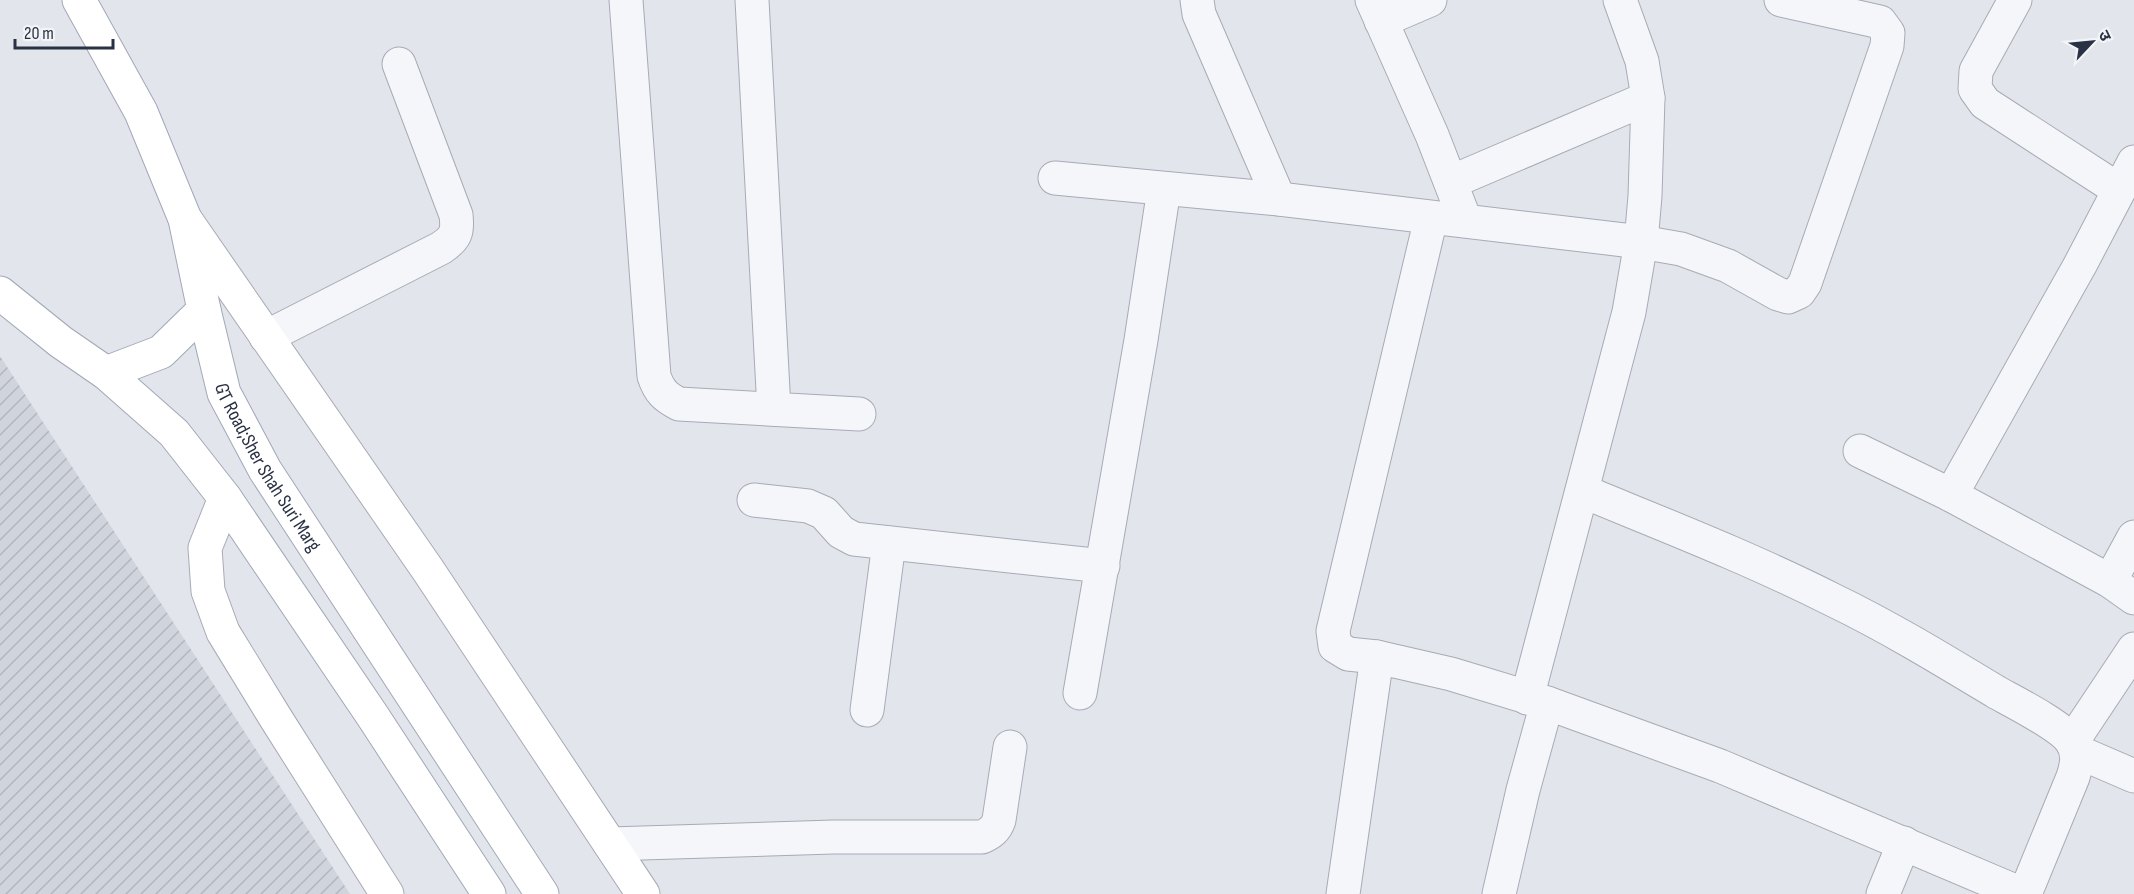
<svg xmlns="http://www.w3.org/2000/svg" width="2134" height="894" viewBox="0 0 2134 894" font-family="'Sofia Sans Condensed','Noto Sans Devanagari',sans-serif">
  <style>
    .industrial { fill: url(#industrial-furrows) }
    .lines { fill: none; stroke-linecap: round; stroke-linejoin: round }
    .minor-casing { stroke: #a7abb6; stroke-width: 35 }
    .secondary-casing { stroke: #a7abb6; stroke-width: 35 }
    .primary-casing { stroke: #a1a8b8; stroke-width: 35 }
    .minor { stroke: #f5f6f9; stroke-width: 33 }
    .secondary { stroke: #fff; stroke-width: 33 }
    .primary { stroke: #fff; stroke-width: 33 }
    .labels { text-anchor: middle; stroke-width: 5; stroke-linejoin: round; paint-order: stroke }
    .street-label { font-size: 20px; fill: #293144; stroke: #f2f4f8 }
  </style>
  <defs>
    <pattern id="industrial-furrows" width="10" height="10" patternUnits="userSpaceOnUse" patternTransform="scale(1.5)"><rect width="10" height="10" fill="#d0d4dd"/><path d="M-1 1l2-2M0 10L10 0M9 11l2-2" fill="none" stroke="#b3b6bf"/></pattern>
  </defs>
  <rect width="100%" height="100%" fill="#e2e5eb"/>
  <path class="industrial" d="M0,356L350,894H0Z"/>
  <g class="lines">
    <defs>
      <g id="minor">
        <path d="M626,0L654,376C659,391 665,397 679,404L859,414"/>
        <path d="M752,0L774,409"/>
        <path d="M1197,0L1199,14L1279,199"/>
        <path d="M1372,0L1432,135L1465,220"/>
        <path d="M2015,0L1976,71L1975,89L1985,103L2119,190"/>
        <path d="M1381,21L1430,0"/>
        <path d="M1055,178L1279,199L1641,242L1681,249L1728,266L1778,294L1788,297L1799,292L1805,283L1887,46L1888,33L1880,22L1781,0"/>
        <path d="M1451,182L1648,98"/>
        <path d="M1431,218L1333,631L1335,646L1348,654L1377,657L1451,674L1547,703L1720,766L2022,894"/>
        <path d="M266,337L441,248C456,238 458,232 456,215L399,64"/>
        <path d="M1860,451L1951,495L2110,581L2134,598"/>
        <path d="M1582,491C1667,526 1752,559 1833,600C1889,627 1943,660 1996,692C2014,702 2062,726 2072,742C2079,754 2077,764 2073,777L2025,894"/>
        <path d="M1951,495L2080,265L2134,162"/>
        <path d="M754,500L808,506L824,513L841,532L854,539L1103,566"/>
        <path d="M2110,581L2134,537"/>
        <path d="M1080,693L1141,340L1164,189"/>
        <path d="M1527,698L1629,312L1641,242L1645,196L1648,98L1642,61L1620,0"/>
        <path d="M867,710L889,543"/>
        <path d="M2072,742L2134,649"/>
        <path d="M2076,751L2134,776"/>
        <path d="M610,844L833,837H982C991,833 996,829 999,820L1010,747"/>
        <path d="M1343,894L1377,657"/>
        <path d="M1499,894L1523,790L1547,703"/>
        <path d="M1883,894L1904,843"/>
      </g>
      <g id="secondary">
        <path d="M185,219L428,570L643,894"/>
        <path d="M225,498L205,548L208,591L223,632L275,717L387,894"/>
      </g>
      <g id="primary">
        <path id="s1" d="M79,0L141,112L185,219L204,310L224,393L265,470L542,894"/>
        <path d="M0,293L61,342L106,373L174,433L225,498L372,715L489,894"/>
        <path d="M106,373L161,352L204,310"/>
      </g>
    </defs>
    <use href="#minor" class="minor-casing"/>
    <use href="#secondary" class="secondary-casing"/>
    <use href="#primary" class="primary-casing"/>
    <use href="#minor" class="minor"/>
    <use href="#secondary" class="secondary"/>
    <use href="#primary" class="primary"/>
  </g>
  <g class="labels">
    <g class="street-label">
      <text dy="7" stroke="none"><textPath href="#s1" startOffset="508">GT Road;Sher Shah Suri Marg</textPath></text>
    </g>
  </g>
  <g transform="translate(2092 42) rotate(64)" stroke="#f2f4f8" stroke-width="4.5" paint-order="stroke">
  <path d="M0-4.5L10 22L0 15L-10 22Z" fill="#293144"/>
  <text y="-9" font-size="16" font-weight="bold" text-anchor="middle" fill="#293144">उ</text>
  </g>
  <path d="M15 39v9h98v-9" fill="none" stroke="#293144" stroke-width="3"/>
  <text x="24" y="39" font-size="18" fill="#293144" stroke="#f2f4f8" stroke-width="4.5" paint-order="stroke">20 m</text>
</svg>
